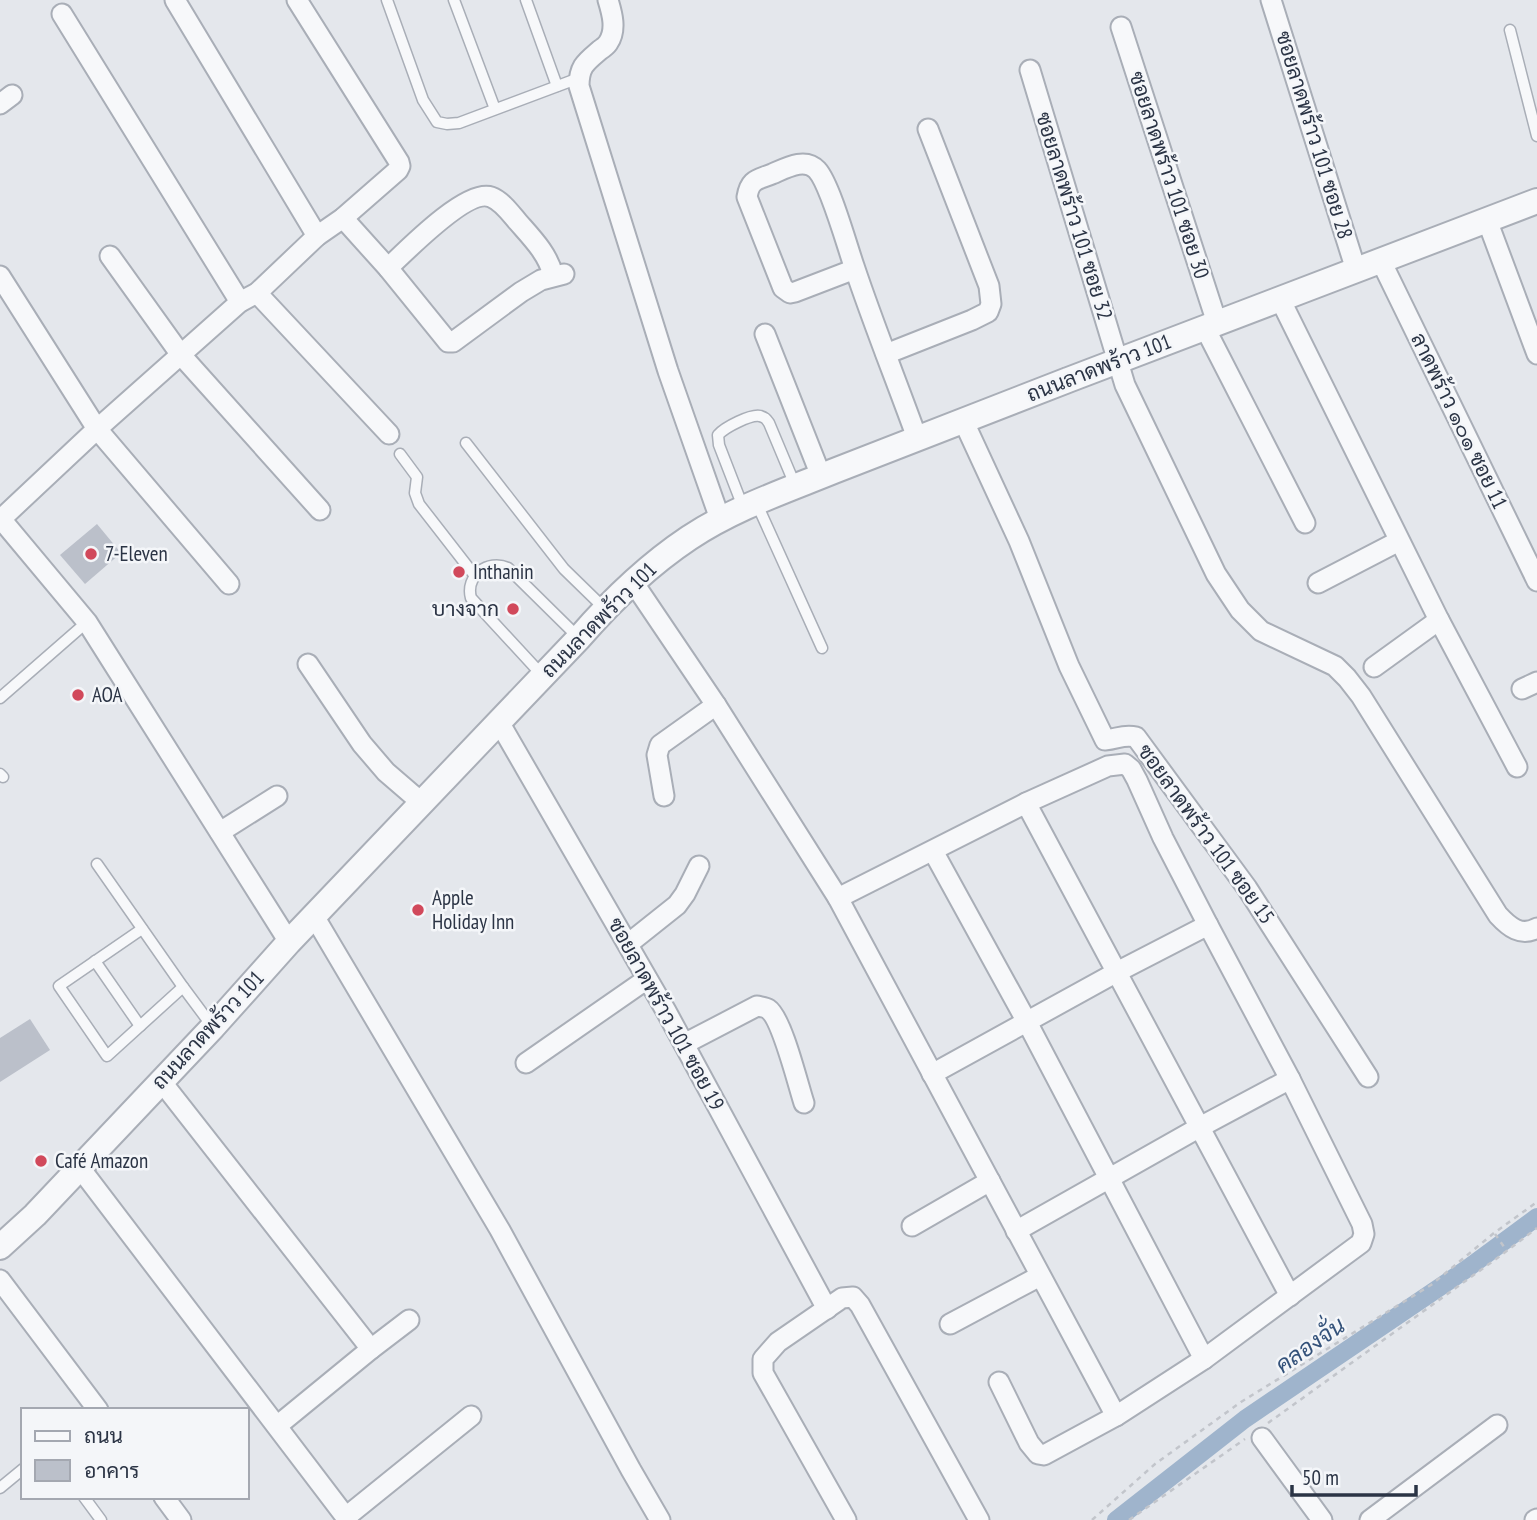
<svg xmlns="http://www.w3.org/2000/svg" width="1537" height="1520" viewBox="0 0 1537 1520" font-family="'PT Sans Narrow',Sarabun,sans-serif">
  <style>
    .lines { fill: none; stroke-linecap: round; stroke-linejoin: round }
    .canal { stroke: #9fb4cc; stroke-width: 18 }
    .building { fill: #bbc0ca }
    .service-casing { stroke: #a9aeb7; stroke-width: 13 }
    .minor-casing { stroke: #a9aeb7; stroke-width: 23 }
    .tertiary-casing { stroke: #a9aeb7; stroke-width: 28 }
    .path { stroke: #c2c5cb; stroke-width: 2.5; stroke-dasharray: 5 5; stroke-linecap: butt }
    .service { stroke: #f7f8fa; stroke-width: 10 }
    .minor { stroke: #f7f8fa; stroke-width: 19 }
    .tertiary { stroke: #f7f8fa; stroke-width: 24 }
    .poi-dot { fill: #d1495b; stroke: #f4f6f9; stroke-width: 2.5 }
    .labels { text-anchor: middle; stroke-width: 5; stroke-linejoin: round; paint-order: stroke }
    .street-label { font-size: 21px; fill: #2b3445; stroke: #f4f6f9 }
    .poi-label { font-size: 21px; fill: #2b3445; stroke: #f4f6f9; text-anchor: start }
    .water-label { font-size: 23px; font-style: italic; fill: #34527a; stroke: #f4f6f9 }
  </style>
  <rect width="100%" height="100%" fill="#e4e7ec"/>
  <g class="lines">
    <path class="canal" d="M1116,1520L1245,1419L1468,1268L1537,1217"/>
  </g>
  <g class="building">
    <path d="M97,524L121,553L85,584L60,555Z"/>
    <path d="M30,1019L50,1050L0,1082V1038Z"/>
  </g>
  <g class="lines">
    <defs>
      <g id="service">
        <path d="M387,0L423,100L437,122L447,124L459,123L579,78"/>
        <path d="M454,0L495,109"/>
        <path d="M526,0L557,86"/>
        <path d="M1510,30L1537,136"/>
        <path d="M466,443L564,569L604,608"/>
        <path d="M400,454L417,477L415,493L419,504L475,576"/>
        <path d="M756,502L822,648"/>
        <path d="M743,507L719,445L718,435C725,427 751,414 760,416C766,418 766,419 769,423L795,485"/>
        <path d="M542,675L471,598C465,576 488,559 508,568L579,638"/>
        <path d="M0,698L87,622"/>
        <path d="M0,774L3,777"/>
        <path d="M97,864L183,987L212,1026"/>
        <path d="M142,929L59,986L107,1056L183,987"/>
        <path d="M95,961L140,1026"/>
        <path d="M0,1488L23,1469"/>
        <path d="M84,1497L101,1520"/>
      </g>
      <g id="minor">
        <path d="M175,0L317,236"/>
        <path d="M608,0C612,13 617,30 608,43C606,46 603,48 600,50C586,62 579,66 579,86L668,371L720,519"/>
        <path d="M1271,0L1356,270"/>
        <path d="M62,14L240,302"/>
        <path d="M1121,27L1217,323"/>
        <path d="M1030,70L1125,385L1216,574L1240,610L1261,631L1335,666L1347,678L1361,696L1498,915C1509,927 1521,937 1537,928"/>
        <path d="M0,104L12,95"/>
        <path d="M343,218L388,268L448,342H453L521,292L541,280L564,274"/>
        <path d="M1487,220L1537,354"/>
        <path d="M110,256L181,355L320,510"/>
        <path d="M1381,261L1537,581"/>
        <path d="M388,268C405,252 467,188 491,197C502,201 511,214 518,222C532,238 548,254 553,275"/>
        <path d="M855,269L795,292L790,293L783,288L747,197C750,179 757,180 772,174C786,168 805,157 817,170C830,184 847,246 854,266C873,323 896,380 917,438"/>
        <path d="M0,276L97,429L229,584"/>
        <path d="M257,293L389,434"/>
        <path d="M1280,299L1439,620L1517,767"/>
        <path d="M1205,328L1305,523"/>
        <path d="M765,334L821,476"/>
        <path d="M886,354L972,320L988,312L991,304L989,286L928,129"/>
        <path d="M963,420L1019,541L1069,666L1105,740C1118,739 1123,734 1136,737L1247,888L1368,1077"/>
        <path d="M1,519L87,622L289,942"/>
        <path d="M0,520L97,429L240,302L257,293L317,236L343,218L398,170L400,166L399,162L297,0"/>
        <path d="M633,582L716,705L838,898L1116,1416"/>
        <path d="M1318,583L1399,541"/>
        <path d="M308,664L362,744L386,772L422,803"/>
        <path d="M1374,667L1439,620"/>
        <path d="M1522,689L1537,682"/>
        <path d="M499,722L666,1011L827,1309"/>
        <path d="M664,796L657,755L660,745L716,705"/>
        <path d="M1026,803L1290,1296"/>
        <path d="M220,832L277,796"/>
        <path d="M933,851L1027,1022L1204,1359"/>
        <path d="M838,898L1026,803L1108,766L1125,764L1131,769L1137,780L1163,838L1208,925L1290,1079L1362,1224L1364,1234L1361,1243L1204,1359L1116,1416L1044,1455L1038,1454L1029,1443L999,1382"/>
        <path d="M314,916L500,1230L631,1470L660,1520"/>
        <path d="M628,944L677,905L685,894L699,866"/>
        <path d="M684,1044L757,1006C761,1007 765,1007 768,1009C782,1018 798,1085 804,1103"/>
        <path d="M526,1063L647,979"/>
        <path d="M932,1074L1117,972L1208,925"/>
        <path d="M161,1081L371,1349L277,1426"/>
        <path d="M80,1168L348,1520"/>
        <path d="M912,1226L990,1181"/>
        <path d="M1016,1231L1200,1127L1290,1079"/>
        <path d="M0,1280L98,1410"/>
        <path d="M950,1324L1040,1276"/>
        <path d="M371,1349L409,1320"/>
        <path d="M1262,1438L1322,1520"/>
        <path d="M164,1497L181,1520"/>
        <path d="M346,1517L471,1416"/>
        <path d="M846,1520L763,1373V1359L778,1342L842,1298L853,1297L860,1305L979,1520"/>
        <path d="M1370,1520L1497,1425"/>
        <path d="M1535,1520L1537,1519"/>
      </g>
      <path id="tertiary" d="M0,1247L35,1215L213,1027L289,942L579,638C612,600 647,566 689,538C734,508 785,491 834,471C912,440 990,410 1068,380C1224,320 1381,261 1537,201"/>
    </defs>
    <use href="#service" class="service-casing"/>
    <use href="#minor" class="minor-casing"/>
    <use href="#tertiary" class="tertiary-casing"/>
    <g class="path">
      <path d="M1495,1234L1507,1251"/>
      <path d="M1268,1423L1496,1259L1537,1228"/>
      <path d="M1092,1520L1155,1464L1241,1402L1431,1285L1494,1233L1537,1202"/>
      <path d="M1129,1520L1245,1439"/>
    </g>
    <use href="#service" class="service"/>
    <use href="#minor" class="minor"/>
    <use href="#tertiary" class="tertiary"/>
  </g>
  <g class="poi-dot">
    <circle cx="91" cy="554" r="7"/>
    <circle cx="459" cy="572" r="7"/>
    <circle cx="513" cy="609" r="7"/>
    <circle cx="78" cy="695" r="7"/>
    <circle cx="418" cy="910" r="7"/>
    <circle cx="41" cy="1161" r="7"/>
  </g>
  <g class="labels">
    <g class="street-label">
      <text transform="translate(1314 135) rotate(73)" y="7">ซอยลาดพร้าว 101 ซอย 28</text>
      <text transform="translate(1169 175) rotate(72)" y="7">ซอยลาดพร้าว 101 ซอย 30</text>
      <text transform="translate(1074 216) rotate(73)" y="7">ซอยลาดพร้าว 101 ซอย 32</text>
      <text transform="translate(1099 368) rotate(-21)" y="7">ถนนลาดพร้าว 101</text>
      <text transform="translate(1459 421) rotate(64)" y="7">ลาดพร้าว ๑๐๑ ซอย 11</text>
      <text transform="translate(599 620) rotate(-45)" y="7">ถนนลาดพร้าว 101</text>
      <text transform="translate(1206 834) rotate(54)" y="7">ซอยลาดพร้าว 101 ซอย 15</text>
      <text transform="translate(666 1014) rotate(61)" y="7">ซอยลาดพร้าว 101 ซอย 19</text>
      <text transform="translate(208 1030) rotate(-47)" y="7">ถนนลาดพร้าว 101</text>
    </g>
    <g class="poi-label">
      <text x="105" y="561">7-Eleven</text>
      <text x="473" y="579">Inthanin</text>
      <text x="499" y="616" text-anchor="end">บางจาก</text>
      <text x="92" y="702">AOA</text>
      <text x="432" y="905">Apple<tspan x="432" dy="24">Holiday Inn</tspan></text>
      <text x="55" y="1168">Café Amazon</text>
    </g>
    <g class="water-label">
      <text transform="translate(1310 1345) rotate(-35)" y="8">คลองจั่น</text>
    </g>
  </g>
  <rect x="21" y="1408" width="228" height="91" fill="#f4f6f9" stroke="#a4a8b1" stroke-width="2"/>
  <rect x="35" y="1431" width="35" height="10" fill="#f7f8fa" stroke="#a4a8b1" stroke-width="2"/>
  <text x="84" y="1443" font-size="21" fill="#2b3445">ถนน</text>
  <rect x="35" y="1460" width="35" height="21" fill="#bbc0ca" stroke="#a4a8b1" stroke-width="2"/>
  <text x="84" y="1478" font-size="21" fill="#2b3445">อาคาร</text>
  <path d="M1292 1485v10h124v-10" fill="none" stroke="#2b3445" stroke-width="3.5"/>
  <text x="1302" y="1485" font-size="21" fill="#2b3445" stroke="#f4f6f9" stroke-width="5" paint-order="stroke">50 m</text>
</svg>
